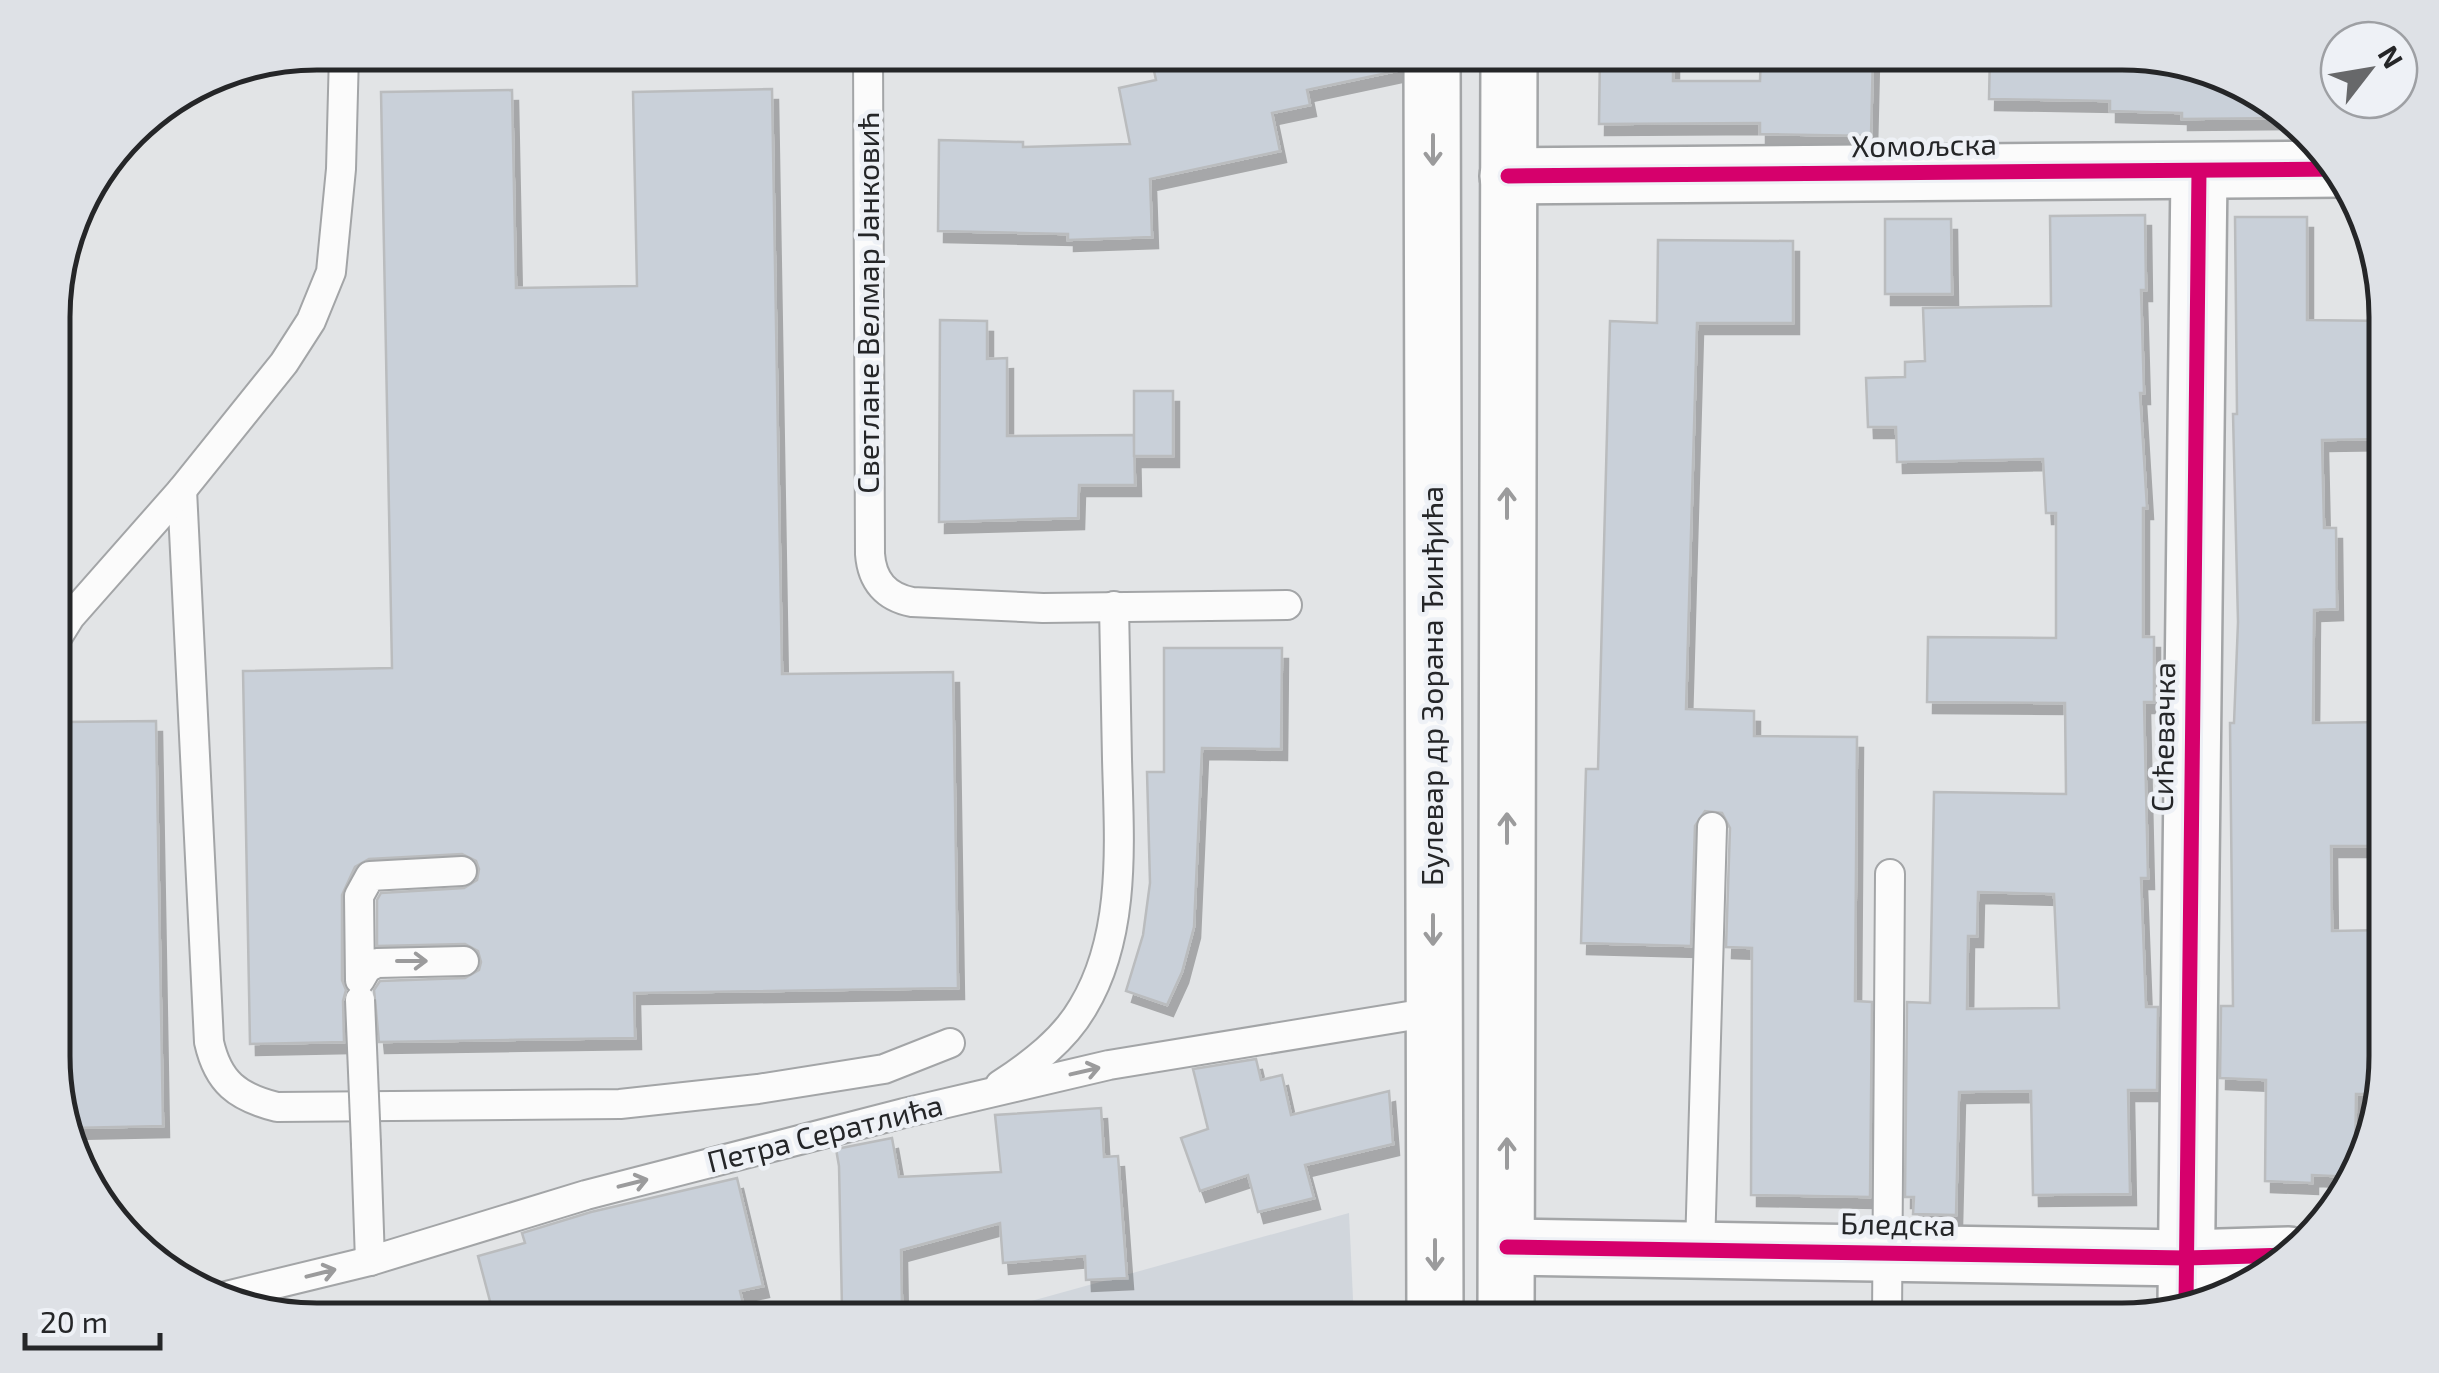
<svg xmlns="http://www.w3.org/2000/svg" width="2439" height="1373" viewBox="0 0 2439 1373" font-family="'Exo 2',sans-serif">
  <style>
    .built { fill: #d1d6dc }
    .building { fill: #c9d0d9; stroke: #babcbe; stroke-width: 2.5; fill-rule: evenodd; filter: url(#shadow) }
    .lines { fill: none; stroke-linecap: round; stroke-linejoin: round }
    .lane-casing { stroke: #a3a5a7; stroke-width: 32 }
    .street-casing { stroke: #a3a5a7; stroke-width: 60 }
    .secondary-casing { stroke: #a3a5a7; stroke-width: 60 }
    .lane { stroke: #fbfbfb; stroke-width: 28 }
    .street { stroke: #fbfbfb; stroke-width: 55 }
    .secondary { stroke: #fbfbfb; stroke-width: 55 }
    .lane-bridge-casing { stroke: #a3a5a7; stroke-width: 32; stroke-linecap: butt }
    .lane-bridge { stroke: #fbfbfb; stroke-width: 28 }
    .cycleway-casing { stroke: #eef1f6; stroke-width: 21 }
    .cycleway { stroke: #d6006c; stroke-width: 15 }
    .oneway { stroke: #9b9b9c }
    .labels { text-anchor: middle; stroke-width: 9; stroke-linejoin: round; paint-order: stroke }
    .street-label { font-size: 30px; fill: #252628; stroke: #eef1f6 }
    .rim { fill: none; stroke: #252628; stroke-width: 5 }
  </style>
  <defs>
    <filter id="shadow"><feDropShadow dx="6" dy="11" stdDeviation="0" flood-color="#0004"/></filter>
  </defs>
  <rect width="100%" height="100%" fill="#e2e4e6"/>
  <path class="built" d="M1349,1213L1354,1320H963Z"/>
  <g class="building">
    <path d="M1150,52H1401V70L1307,90L1310,105L1272,113L1280,151L1150,179L1152,237L1068,240V234L938,231L939,140L1023,142V147L1130,144L1119,88L1156,80Z"/>
    <path d="M1600,52H1673V81H1760L1761,52L1873,53L1871,136L1760,134V123L1599,124Z"/>
    <path d="M1990,52H2123L2254,88L2286,118L2182,119V113L2110,111V101L1989,99Z"/>
    <path d="M772,89L782,674L953,672L958,988L634,993L635,1038L379,1042L374,990L380,981L465,978L479,970L481,962L478,951L465,944L377,946V900L381,893L464,888L477,880L479,869L476,861L462,854L369,859L355,867L342,895V980L346,990L343,1001L344,1042L250,1044L243,671L392,668L381,92L512,90L516,288L637,286L633,92Z"/>
    <path d="M2145,215L2146,290H2141L2144,393H2140L2147,508H2143V637H2154V702H2144L2148,878H2141L2146,1007H2158L2157,1090H2128L2130,1194L2033,1195L2031,1091L1959,1092L1956,1215L1913,1214L1914,1197H1905L1907,1002L1930,1003L1934,792L2066,794L2065,703L1927,702L1928,637L2056,638V513H2046L2043,459L1897,462L1896,427H1868L1866,378L1905,377V362L1925,361L1923,308L2051,306L2050,216ZM1978,892L2054,894L2059,1008L1967,1009L1968,936H1977Z"/>
    <path d="M2235,217H2307V320L2386,321V439L2322,440L2324,528H2336L2337,609L2314,610L2313,723L2386,722V846H2331L2332,931L2386,930V973H2383L2384,1080L2380,1094H2356L2355,1177L2312,1175V1183L2265,1181L2266,1080L2220,1078L2221,1006H2233L2230,723H2234L2238,622L2233,414H2237Z"/>
    <path d="M1885,219H1951L1952,294H1885Z"/>
    <path d="M1658,240L1793,241V323H1697L1686,709L1754,711V736L1857,737L1855,1001L1872,1002L1870,1197L1751,1195L1752,948L1726,947L1730,828L1722,813L1705,811L1695,826L1691,946L1581,943L1586,769H1598L1610,321L1657,323Z"/>
    <path d="M940,320L987,321V359L1007,358V436L1134,435L1135,485H1079L1078,518L939,522Z"/>
    <rect x="1134" y="391" width="39" height="65"/>
    <path d="M1164,648H1282L1281,749L1202,748L1194,927L1182,972L1167,1005L1126,991L1143,935L1150,883L1147,772H1164Z"/>
    <path d="M156,721L163,1126L70,1128L63,722Z"/>
    <path d="M1256,1059L1261,1080L1282,1075L1291,1115L1389,1091L1393,1144L1305,1165L1314,1198L1258,1212L1248,1175L1200,1191L1181,1138L1208,1129L1193,1069Z"/>
    <path d="M1101,1108L1104,1157L1118,1156L1127,1278L1086,1280L1085,1256L1003,1263L1000,1223L901,1250L902,1307L842,1308L839,1166L836,1149L892,1138L899,1177L1001,1172L995,1115Z"/>
    <path d="M737,1178L763,1286L740,1291L747,1320H495L478,1256L525,1243L522,1233L591,1212Z"/>
  </g>
  <g class="lines">
    <defs>
      <g id="lane">
        <path d="M868,53L870,554C872,581 886,597 912,602L1043,608L1287,605"/>
        <path d="M182,490L209,1042C218,1082 237,1097 277,1107L620,1104L758,1089L884,1069L950,1043"/>
        <path d="M55,641L70,617L182,490L284,363L311,321L331,272L341,169L344,53"/>
        <path d="M462,871L370,876L359,896L360,980L367,968L377,963L464,961"/>
        <path d="M1000,1085C1032,1064 1064,1040 1083,1007C1127,934 1119,840 1117,759C1116,708 1115,657 1114,606"/>
        <path d="M366,1144L370,1261"/>
        <path d="M1700,1249L1712,827"/>
        <path d="M226,1296L370,1261L586,1195L904,1113L1109,1065L1433,1012"/>
        <path d="M1887,1320L1890,874"/>
      </g>
      <g id="street">
        <path d="M1508,176L2341,169"/>
        <path d="M1507,1247L2186,1258L2289,1255"/>
        <path d="M2186,1304L2199,171"/>
      </g>
      <g id="secondary">
        <path d="M1432,53L1435,1320"/>
        <path d="M1506,1320L1509,53"/>
      </g>
    </defs>
    <use href="#lane" class="lane-casing"/>
    <use href="#street" class="street-casing"/>
    <use href="#secondary" class="secondary-casing"/>
    <use href="#lane" class="lane"/>
    <use href="#street" class="street"/>
    <use href="#secondary" class="secondary"/>
    <defs>
      <path id="lane-bridge" d="M360,1000L366,1144"/>
    </defs>
    <use href="#lane-bridge" class="lane-bridge-casing"/>
    <use href="#lane-bridge" class="lane-bridge"/>
    <defs>
      <g id="cycleway">
        <path d="M1508,176L2341,169"/>
        <path d="M1507,1247L2186,1258L2289,1255"/>
        <path d="M2186,1304L2199,171"/>
      </g>
    </defs>
    <use href="#cycleway" class="cycleway-casing"/>
    <use href="#cycleway" class="cycleway"/>
  </g>
  <defs><path id="oneway-shaft" d="M-6 0H5M1.5-3L5.5 0L1.5 3" fill="none" stroke-width="1.6" stroke-linecap="round" stroke-linejoin="round" transform="scale(2.5)"/></defs>
  <g class="oneway">
    <use href="#oneway-shaft" transform="translate(1433 150) rotate(90)"/>
    <use href="#oneway-shaft" transform="translate(1507 503) rotate(-90)"/>
    <use href="#oneway-shaft" transform="translate(1507 828) rotate(-90)"/>
    <use href="#oneway-shaft" transform="translate(1433 930) rotate(90)"/>
    <use href="#oneway-shaft" transform="translate(412 961)"/>
    <use href="#oneway-shaft" transform="translate(1085 1071) rotate(-13)"/>
    <use href="#oneway-shaft" transform="translate(1507 1153) rotate(-90)"/>
    <use href="#oneway-shaft" transform="translate(633 1183) rotate(-14)"/>
    <use href="#oneway-shaft" transform="translate(1435 1255) rotate(90)"/>
    <use href="#oneway-shaft" transform="translate(321 1273) rotate(-14)"/>
  </g>
  <g class="labels">
    <g class="street-label">
      <text transform="translate(1924 146) rotate(-1)" y="10">Хомољска</text>
      <text transform="translate(869 303) rotate(-90)" y="10">Светлане Велмар Јанковић</text>
      <text transform="translate(1433 686) rotate(-90)" y="10">Булевар др Зорана Ђинђића</text>
      <text transform="translate(2164 737) rotate(-89)" y="10">Сићевачка</text>
      <text transform="translate(825 1134) rotate(-14)" y="10">Петра Сератлића</text>
      <text transform="translate(1898 1225) rotate(1)" y="10">Бледска</text>
    </g>
  </g>
  <path d="M0 0H2439V1373H0ZM317 70H2122A247 247 0 0 1 2369 317V1056A247 247 0 0 1 2122 1303H317A247 247 0 0 1 70 1056V317A247 247 0 0 1 317 70Z" fill="#dee1e6" fill-rule="evenodd"/>
  <path class="rim" d="M317 70H2122A247 247 0 0 1 2369 317V1056A247 247 0 0 1 2122 1303H317A247 247 0 0 1 70 1056V317A247 247 0 0 1 317 70Z"/>
  <g transform="translate(2369 70) rotate(59)"><circle r="48" fill="#eef1f6" stroke="#9ea0a4" stroke-width="2.5"/>
  <path d="M0-8L18 38L0 25L-18 38Z" fill="#67686a"/>
  <text y="-15" font-size="28" font-weight="bold" text-anchor="middle" fill="#252628">N</text>
  </g>
  <path d="M25 1333v15h135v-15" fill="none" stroke="#252628" stroke-width="5"/>
  <text x="40" y="1333" font-size="30" fill="#252628" stroke="#eef1f6" stroke-width="8" paint-order="stroke">20 m</text>
</svg>
